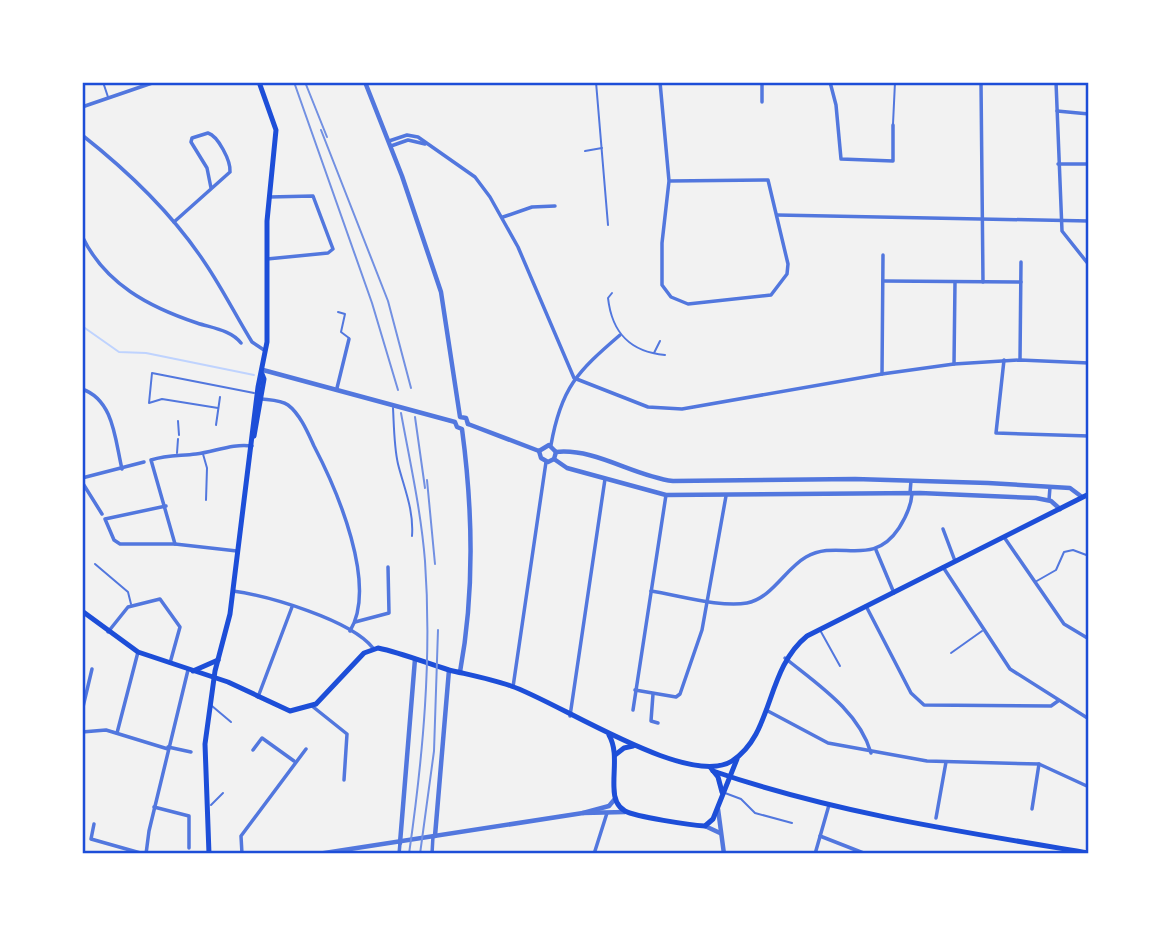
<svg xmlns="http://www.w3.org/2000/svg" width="1171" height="936" viewBox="0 0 1171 936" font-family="Quicksand,sans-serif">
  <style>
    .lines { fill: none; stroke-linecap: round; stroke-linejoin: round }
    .stream { stroke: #bfd3fe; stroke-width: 2 }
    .service { stroke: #5277de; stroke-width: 2 }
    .minor { stroke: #5277de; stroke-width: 3.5 }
    .tertiary { stroke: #5277de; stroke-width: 4.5 }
    .secondary { stroke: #1d4ed8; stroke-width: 5 }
    .primary { stroke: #1d4ed8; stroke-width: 5 }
    .rail { stroke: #7290e2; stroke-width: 2 }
    .neatline { fill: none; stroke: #1d4ed8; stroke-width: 2.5 }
  </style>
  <rect width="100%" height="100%" fill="#f2f2f2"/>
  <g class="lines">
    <path class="stream" d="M82,326L119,352L146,353L254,375"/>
    <g class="service">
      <path d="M103,82L108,97"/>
      <path d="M596,82L608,225"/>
      <path d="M893,124L895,82"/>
      <path d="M585,151L602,148"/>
      <path d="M612,293L608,298C612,333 630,352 665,355"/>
      <path d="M338,312L345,314L341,332L349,338"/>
      <path d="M654,353L660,341"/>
      <path d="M218,408L162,399L149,403L152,373L254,393"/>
      <path d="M393,408C394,426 394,447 398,464C404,488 414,510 412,536"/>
      <path d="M178,421L179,435"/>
      <path d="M216,425L220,397"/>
      <path d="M177,453L178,439"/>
      <path d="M203,454L207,468L206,500"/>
      <path d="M95,564L128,592L131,604"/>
      <path d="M1035,582L1056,570L1064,552L1073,550L1089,556"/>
      <path d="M820,630L840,666"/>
      <path d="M951,653L982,631"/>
      <path d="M212,706L231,722"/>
      <path d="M725,793L741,799L755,813L792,823"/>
      <path d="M211,805L223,793"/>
    </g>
    <g class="minor">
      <path d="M660,82L669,181L662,243V285L671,297L688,304L771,295L787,274L788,264L768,180L669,181"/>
      <path d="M762,82V102"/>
      <path d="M830,82L836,105L841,159L893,161V125"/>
      <path d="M981,82L983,282"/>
      <path d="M1056,82L1062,231L1089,265"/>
      <path d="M82,107L155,82"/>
      <path d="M1057,111L1089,114"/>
      <path d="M82,135C129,172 172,213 205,263C222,288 236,316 252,342L264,350"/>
      <path d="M389,141L407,135L418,137L475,177L490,197L518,247L574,378L648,407L682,409L882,374L954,364L1020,360L1089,363"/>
      <path d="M391,146L408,140L425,144"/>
      <path d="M1058,164H1089"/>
      <path d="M777,215L1089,221"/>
      <path d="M503,217L532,207L555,206"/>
      <path d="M174,222L230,172C231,161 218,136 208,133L192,138L191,142L207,168L211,188"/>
      <path d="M82,236C105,284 149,307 197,323C212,328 231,330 241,343"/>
      <path d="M267,259L328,253L333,249L313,196L269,197"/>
      <path d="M883,281L1021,282"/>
      <path d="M1004,360L996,433L1089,436"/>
      <path d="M1020,360L1021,262"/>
      <path d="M954,364L955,282"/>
      <path d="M882,374L883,255"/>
      <path d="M337,388L349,339"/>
      <path d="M82,389C114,400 115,440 122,469"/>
      <path d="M262,399C270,400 281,400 288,405C300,414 308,433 314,446C337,490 378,585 350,631"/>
      <path d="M551,445C561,388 577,372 620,335"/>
      <path d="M82,478L144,462"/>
      <path d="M82,482L102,514"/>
      <path d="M910,493L911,481"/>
      <path d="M1049,500L1050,487"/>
      <path d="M166,506L105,519L114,540L120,544H175L237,551"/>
      <path d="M943,529L955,561"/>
      <path d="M1004,537L1064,624L1089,639"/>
      <path d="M175,544L151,460C167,455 179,456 196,454C214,452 233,443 252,446"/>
      <path d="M876,550L894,593"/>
      <path d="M943,567L1010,669L1089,719"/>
      <path d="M233,591C269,596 351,620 373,648"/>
      <path d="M651,591C678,595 721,608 747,603C772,598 785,569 806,557C839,538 872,569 899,528C906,517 911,507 912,494"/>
      <path d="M866,606L911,693L924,705L1051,706L1058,701"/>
      <path d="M355,622L389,613L388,567"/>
      <path d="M108,632L128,607L160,599L180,627L170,663"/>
      <path d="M785,658C817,684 859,711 871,753"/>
      <path d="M513,687L546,462"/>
      <path d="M635,690L676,697L680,694L702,630L726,496"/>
      <path d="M653,694L651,721L658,723"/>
      <path d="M258,697L292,607"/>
      <path d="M312,706L347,734L344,780"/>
      <path d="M633,710L666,495"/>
      <path d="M766,710L828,743L927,761L1039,764L1089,787"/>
      <path d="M82,711L92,669"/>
      <path d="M570,716L605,479"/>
      <path d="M82,732L106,730L168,749"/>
      <path d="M117,733L138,652"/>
      <path d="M168,747L191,752"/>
      <path d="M253,750L262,738L294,761"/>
      <path d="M154,807L189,816V848"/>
      <path d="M1032,809L1039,764"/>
      <path d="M936,818L946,762"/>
      <path d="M94,824L91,839L144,854"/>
      <path d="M820,836L866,854"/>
      <path d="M146,854L149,831L188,670"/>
      <path d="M242,854L241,836L306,749"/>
      <path d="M399,854L400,843"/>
      <path d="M432,854L433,836"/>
      <path d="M594,854L607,813"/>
      <path d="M815,854L829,805"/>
    </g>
    <g class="tertiary">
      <path d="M365,82L402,176L441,292L460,417L466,418L468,424"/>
      <path d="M263,370L455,422L457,427L462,429C473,511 475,591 460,672"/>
      <path d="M468,424L539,451"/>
      <path d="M539,451L541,458L548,462L554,459L556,452"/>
      <path d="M539,451L549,445L556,452"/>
      <path d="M556,452C596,448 633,476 673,481L855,479L988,483L1070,488L1082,497"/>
      <path d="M554,459L567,468L666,495L920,493L1036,498L1051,501L1060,509"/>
      <path d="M718,809L724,854"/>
      <path d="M583,813L609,806L614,800"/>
      <path d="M705,826L720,833"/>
      <path d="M435,836L449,670"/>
      <path d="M400,843L415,659"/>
      <path d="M318,854L583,813L625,812"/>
    </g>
    <path class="secondary" d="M713,771C835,813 962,832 1089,853"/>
    <g class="primary">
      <path d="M254,436L264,379L262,374"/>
      <path d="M82,611L138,652L228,682L290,711L316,704L364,653L378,648C402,653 426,663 449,670C470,675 491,679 511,686C557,701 688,789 732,761C774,734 765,670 807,636L1089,494"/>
      <path d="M193,671L218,660"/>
      <path d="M609,735C618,751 613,770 614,788C614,797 616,806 625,811C636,817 690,825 705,826L713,819L737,759"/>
      <path d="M615,755L624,748L633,746"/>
      <path d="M710,767L718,777L722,792"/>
      <path d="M209,854L205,744L215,671L230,614L258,387L267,342V221L276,130L259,82"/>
    </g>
    <g class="rail">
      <path d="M294,82L372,303L398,390"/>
      <path d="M305,82L327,137"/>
      <path d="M321,130L388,301L411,388"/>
      <path d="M401,413C410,462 421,511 425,561C432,659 423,756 409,854"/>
      <path d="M415,417L425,488"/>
      <path d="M427,480L435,564"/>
      <path d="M420,854L434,751L438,630"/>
    </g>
  </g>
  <rect width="1171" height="936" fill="none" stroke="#ffffff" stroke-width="168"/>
  <rect x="84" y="84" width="1003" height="768" class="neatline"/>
</svg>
